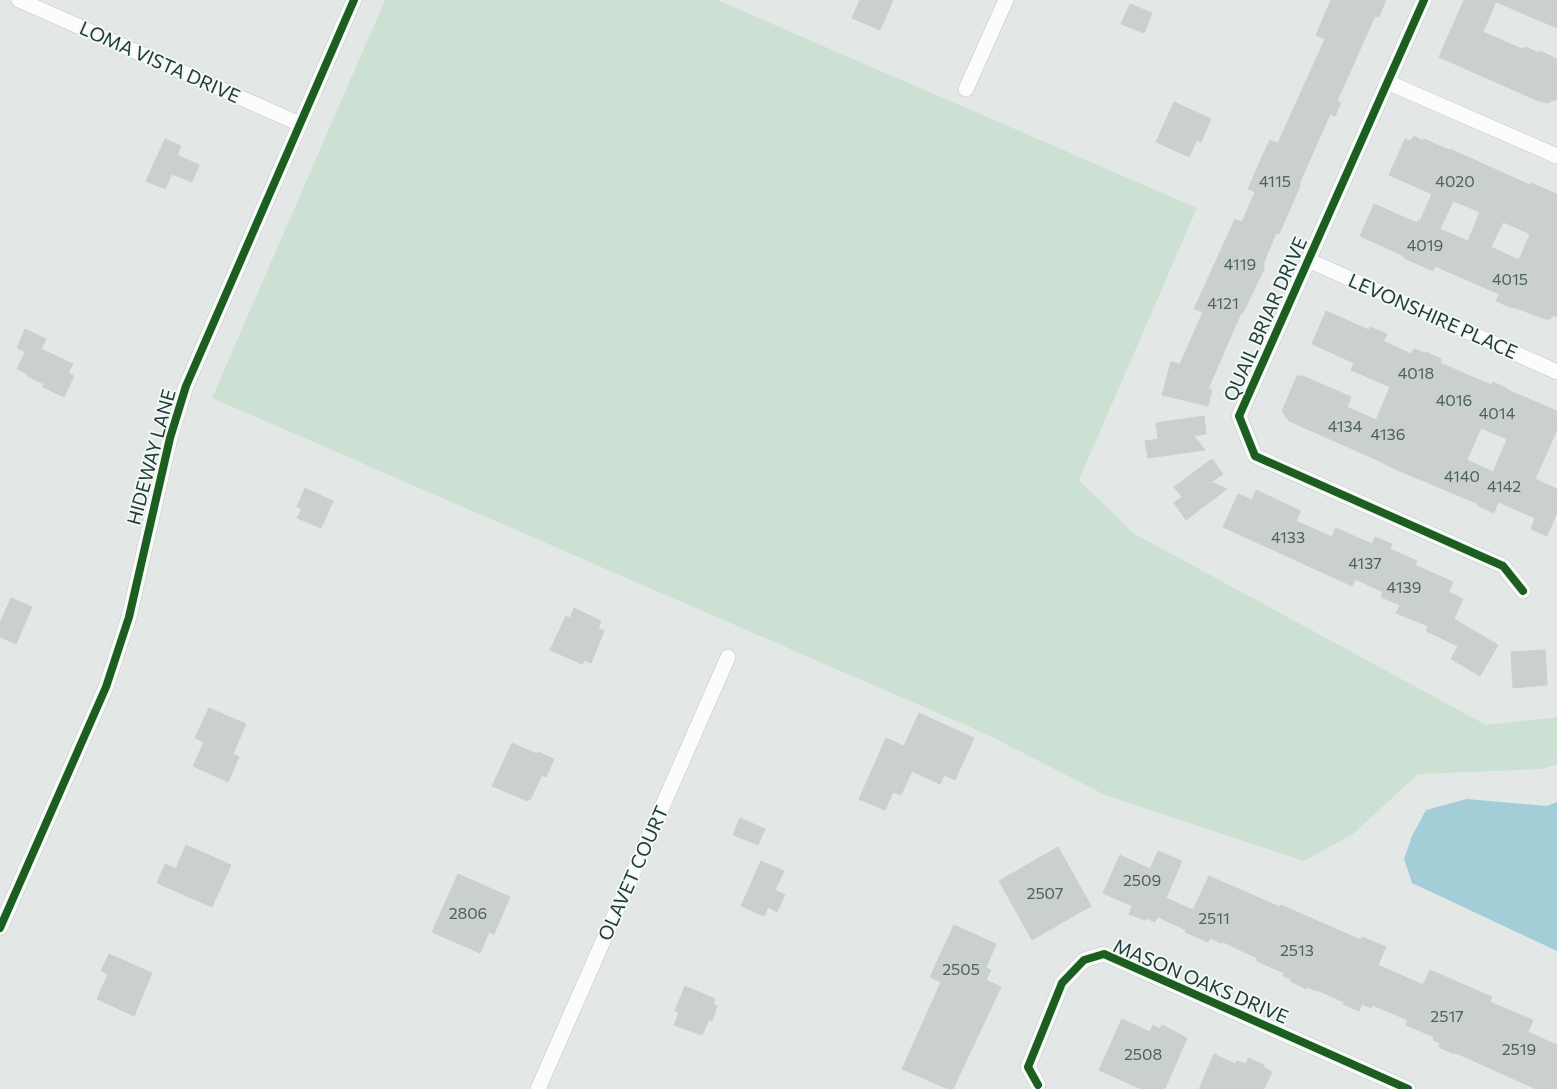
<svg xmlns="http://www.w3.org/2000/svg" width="1557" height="1089" viewBox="0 0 1557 1089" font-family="Commissioner,sans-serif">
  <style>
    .green { fill: #cce1d4 }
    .water { fill: #a3cdd7 }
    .building { fill: #cad0ce; stroke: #ccd1cf; fill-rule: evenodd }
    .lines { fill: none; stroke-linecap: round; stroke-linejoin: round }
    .minor-casing { stroke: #c0c5c3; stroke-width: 16 }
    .minor { stroke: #fbfcfb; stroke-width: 15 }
    .cycleway-casing { stroke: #f1f8f5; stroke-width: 11 }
    .cycleway { stroke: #1b5e20; stroke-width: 8 }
    .labels { text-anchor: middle; stroke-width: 4; stroke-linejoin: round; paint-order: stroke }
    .number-label { font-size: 16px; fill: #4c625d }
    .street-label { font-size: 19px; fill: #213c36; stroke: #f1f8f5 }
  </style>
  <rect width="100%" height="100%" fill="#e3e8e6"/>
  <path class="green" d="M385,0H717L1197,208L1079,480L1133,533L1486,725L1557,717V764L1543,769L1418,774L1353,834L1304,861L1105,795L988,735L212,398Z"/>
  <path class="water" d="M1467,799L1547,806L1557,802V951L1412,883L1404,859L1412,836L1426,810Z"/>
  <g class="building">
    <path d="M860,0H893L880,30L852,18Z"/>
    <path d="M1331,0H1386L1379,17L1375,16L1337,101L1341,103L1335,116L1330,114L1300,182V186L1279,234L1276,233L1264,262V269L1243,313H1241L1208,389L1212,390L1208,406L1162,395L1171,362L1180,364L1203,312L1194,309L1235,219L1242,222L1255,192L1248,189L1262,157L1270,140L1278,143L1325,39L1316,35Z"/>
    <path d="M1464,0H1557V28L1496,2L1483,32L1522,49L1525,47L1539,53L1540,51L1557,59V99L1547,103L1536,100L1439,57Z"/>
    <path d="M1130,4L1152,13L1144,33L1121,24Z"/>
    <path d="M1174,102L1211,119L1201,142L1197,140L1189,157L1156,142Z"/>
    <path d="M1414,136L1423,141L1424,139L1449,150L1450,149L1530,185L1531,183L1557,194V317L1553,315L1551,319L1549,318L1548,320L1513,307L1512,308L1496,301L1499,294L1435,266L1433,271L1404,258V256L1360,236L1374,204L1417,223L1418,220L1420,221L1432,194L1389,175L1405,139L1410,141ZM1453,201L1480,212L1468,241L1440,229ZM1503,222L1530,234L1519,260L1491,247Z"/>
    <path d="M165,139L181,146L177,155L199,165L192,182L172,174L165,189L146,181Z"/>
    <path d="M1326,311L1369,330L1370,327L1387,334L1383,341L1411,354L1413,350L1415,349L1425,353L1426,352L1441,359L1440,363L1491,385L1493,382L1508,389V390L1557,411V430L1535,479L1557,489V513L1547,536L1531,529L1535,518L1498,502L1494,513L1478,506V504L1424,481L1399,471L1375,459L1289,421L1282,411L1297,376H1303L1351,397L1347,407L1376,420L1390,387L1351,370L1354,363L1312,344ZM1481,428L1507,439L1493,472L1467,460Z"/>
    <path d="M25,329L46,339L41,349L73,364L68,373L74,376L64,397L43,387L44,384L27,376L28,374L17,369L25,352L17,348Z"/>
    <path d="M1204,416L1206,434L1194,436L1205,450L1148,458L1145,441L1158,439L1156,423Z"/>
    <path d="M1212,459L1223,474L1211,482L1227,489L1186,520L1174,503L1182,497L1174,487Z"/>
    <path d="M305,488L333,501L321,528L297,518L302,509L297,507Z"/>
    <path d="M1256,490L1301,511L1296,521L1332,537L1336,528L1372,544L1375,537L1392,544L1390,549L1417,561L1415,565L1453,582L1449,592L1463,599L1454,619L1498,645L1480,676L1451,659L1458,646L1426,631L1428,626L1396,613L1400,605L1381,597L1383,592L1355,579L1352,586L1223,527L1238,494L1252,500Z"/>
    <path d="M11,598L32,607L16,644L0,637V623Z"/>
    <path d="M574,608L601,621L598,628L604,631L591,663L584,660L582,664L550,650L566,616L570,618Z"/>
    <path d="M1545,650L1547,685L1513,688L1511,652Z"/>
    <path d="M209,708L246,724L233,754L239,757L228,782L193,766L204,742L195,738Z"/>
    <path d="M919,713L974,738L955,780L944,775L940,784L912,771L901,795L893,792L885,810L859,799L886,738L904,746Z"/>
    <path d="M512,743L537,754L538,752L554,759L546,777L542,775L530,800L529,799L528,801L492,786Z"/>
    <path d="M740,818L765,829L758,845L733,835Z"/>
    <path d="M186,845L231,865L212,907L157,883L165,864L176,869Z"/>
    <path d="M1058,847L1091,906L1032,940L999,881Z"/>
    <path d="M1158,851L1182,861L1166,898L1193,910L1209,876L1280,907L1281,905L1361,940L1362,937L1386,947L1378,965L1423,985L1430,970L1492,997L1490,1002L1533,1020L1528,1032L1557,1045V1089H1536L1465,1057L1455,1053L1454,1054L1439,1047L1440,1043L1433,1040L1434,1037L1406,1025L1408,1020L1372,1005L1371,1008L1362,1004L1359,1011L1343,1004L1344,1002L1317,990L1316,991L1307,987L1306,989L1290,981L1291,979L1283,976L1284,973L1257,961V958L1223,942L1221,943L1210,938L1208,942L1185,932L1186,930L1158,917L1155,922L1146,918L1145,920L1129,914L1132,906L1103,893L1120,855L1150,869Z"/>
    <path d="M761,861L784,871L775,890L785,895L777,912L768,907L764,916L741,906Z"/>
    <path d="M458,874L510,897L494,934L489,932L480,953L432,932Z"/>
    <path d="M954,925L996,944L986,968L991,970L986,980L1001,987L953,1089H948L902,1069L941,982L930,977Z"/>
    <path d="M109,954L152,973L134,1016L97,999L108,974L101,971Z"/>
    <path d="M685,986L715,999L713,1004L717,1006L712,1021L709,1020L702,1035L674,1025L679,1012L675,1011Z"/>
    <path d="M1122,1019L1150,1032L1153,1025L1160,1029L1162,1025L1187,1038L1165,1089H1141L1099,1070Z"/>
    <path d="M1214,1054L1235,1064L1237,1061L1246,1064L1248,1058L1264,1065L1263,1067L1272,1072L1264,1089H1199Z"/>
  </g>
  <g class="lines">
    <defs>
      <g id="minor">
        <path d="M19,0L300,124"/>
        <path d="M1424,0L1239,416L1255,456L1503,566L1523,591"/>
        <path d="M1387,82L1557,156"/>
        <path d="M966,89L1006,0"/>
        <path d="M1308,260L1557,372"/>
        <path d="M0,928L106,687L129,617L170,438L186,386L354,0"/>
        <path d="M1038,1085L1028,1067L1062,983L1084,960L1104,954L1408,1089"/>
        <path d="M538,1089L728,657"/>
      </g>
    </defs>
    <use href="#minor" class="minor-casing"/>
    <use href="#minor" class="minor"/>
    <defs>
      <g id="cycleway">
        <path d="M1424,0L1239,416L1255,456L1503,566L1523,591"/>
        <path d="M0,928L106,687L129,617L170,438L186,386L354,0"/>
        <path d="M1038,1085L1028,1067L1062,983L1084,960L1104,954L1408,1089"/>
      </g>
    </defs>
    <use href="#cycleway" class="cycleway-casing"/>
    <use href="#cycleway" class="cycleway"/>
  </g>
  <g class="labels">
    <g class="number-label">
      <text x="1275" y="187">4115</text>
      <text x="1455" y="187">4020</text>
      <text x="1425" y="251">4019</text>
      <text x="1240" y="270">4119</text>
      <text x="1510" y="285">4015</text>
      <text x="1223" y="309">4121</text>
      <text x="1416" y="379">4018</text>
      <text x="1454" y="406">4016</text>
      <text x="1497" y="419">4014</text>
      <text x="1345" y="432">4134</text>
      <text x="1388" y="440">4136</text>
      <text x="1462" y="482">4140</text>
      <text x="1504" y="492">4142</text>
      <text x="1288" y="543">4133</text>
      <text x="1365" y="569">4137</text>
      <text x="1404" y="593">4139</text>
      <text x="1142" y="886">2509</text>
      <text x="1045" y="899">2507</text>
      <text x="468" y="919">2806</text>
      <text x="1214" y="924">2511</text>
      <text x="1297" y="956">2513</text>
      <text x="961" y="975">2505</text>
      <text x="1447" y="1022">2517</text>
      <text x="1519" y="1055">2519</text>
      <text x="1143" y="1060">2508</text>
    </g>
    <g class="street-label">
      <text transform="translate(160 62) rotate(24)" y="7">LOMA VISTA DRIVE</text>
      <text transform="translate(1433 316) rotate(24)" y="7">LEVONSHIRE PLACE</text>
      <text transform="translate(1265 319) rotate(-66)" y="7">QUAIL BRIAR DRIVE</text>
      <text transform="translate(151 457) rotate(-75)" y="7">HIDEWAY LANE</text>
      <text transform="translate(633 873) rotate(-66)" y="7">OLAVET COURT</text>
      <text transform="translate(1201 981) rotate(23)" y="7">MASON OAKS DRIVE</text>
    </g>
  </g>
</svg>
